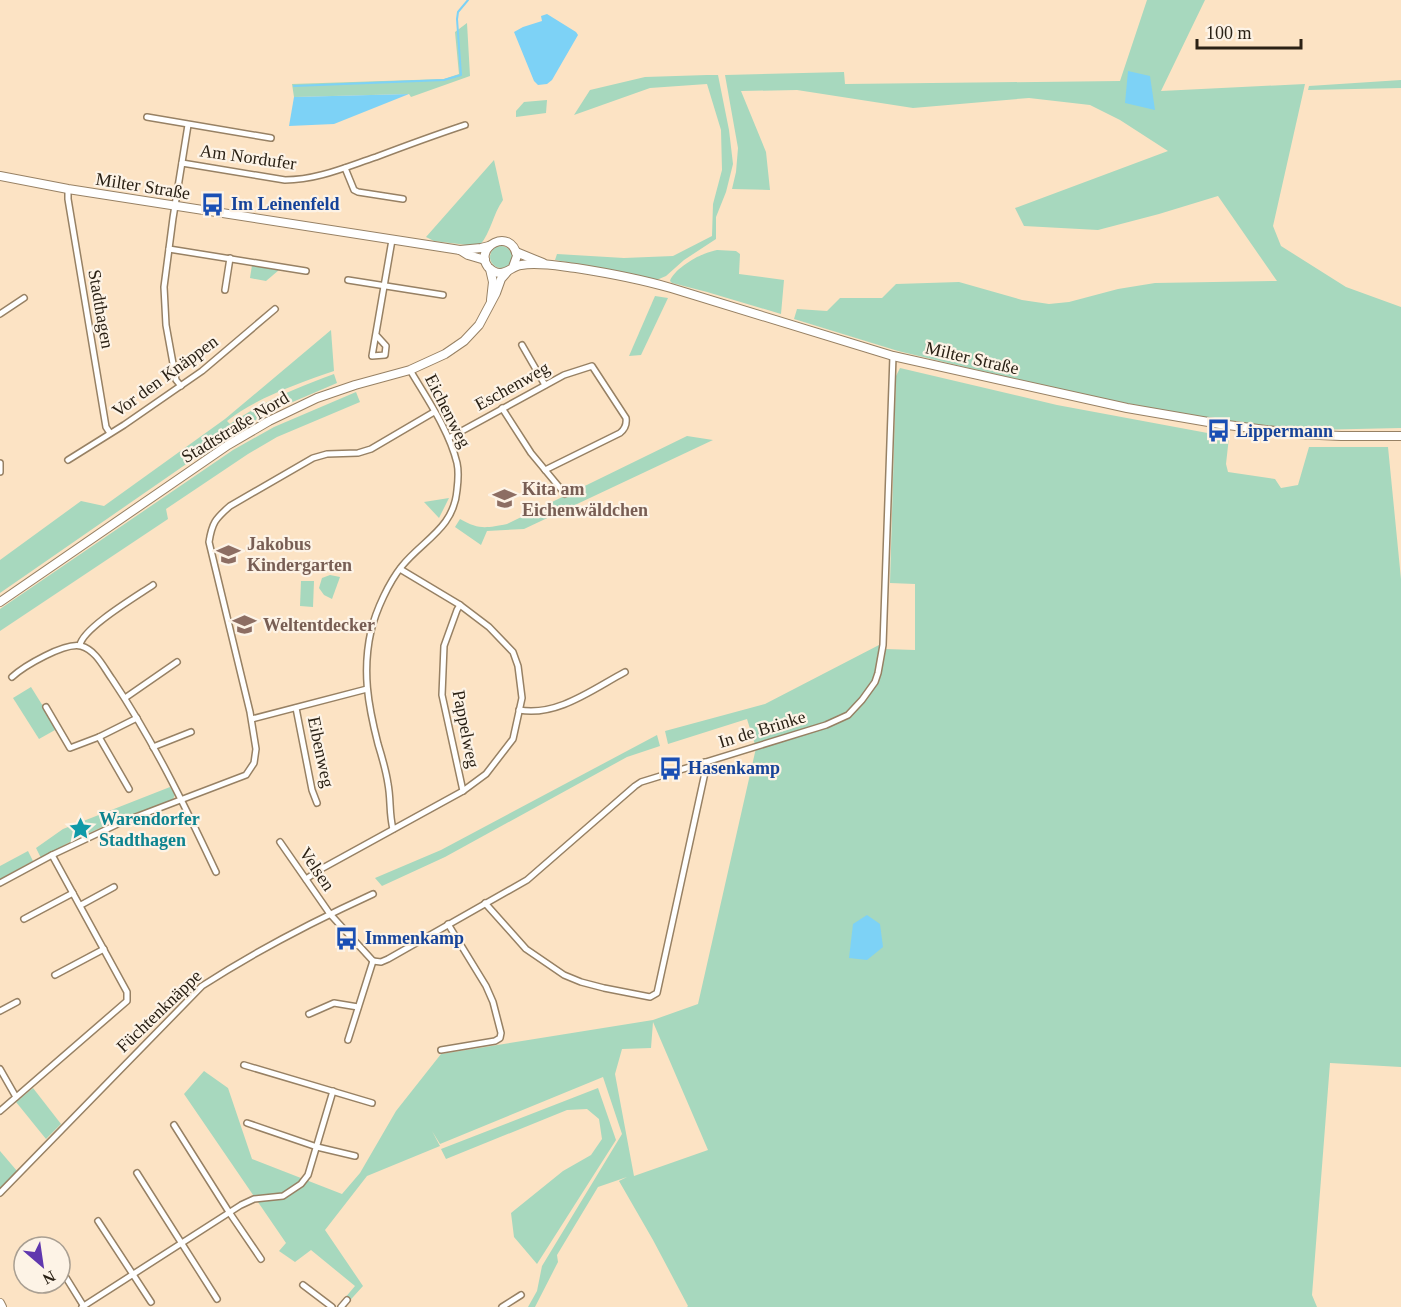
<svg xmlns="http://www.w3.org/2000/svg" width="1401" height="1307" viewBox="0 0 1401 1307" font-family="'Times New Roman',serif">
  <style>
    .green { fill: #a7d8be; fill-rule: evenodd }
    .water { fill: #7dd2f6 }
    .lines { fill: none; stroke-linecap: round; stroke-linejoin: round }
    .stream { stroke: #7dd2f6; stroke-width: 2 }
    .street-casing { stroke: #978164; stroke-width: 8 }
    .secondary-casing { stroke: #978164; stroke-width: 10 }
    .street { stroke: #fff; stroke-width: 5 }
    .secondary { stroke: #fff; stroke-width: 8 }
    .labels { text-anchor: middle; stroke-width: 4.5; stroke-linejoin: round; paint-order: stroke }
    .street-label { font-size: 18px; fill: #2a2115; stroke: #fdf3e6 }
    .transit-label { font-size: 18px; font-weight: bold; fill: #164399; stroke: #fdf3e6; text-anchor: start }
    .education-label { font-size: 18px; font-weight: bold; fill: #785e54; stroke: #fdf3e6; text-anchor: start }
    .culture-label { font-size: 18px; font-weight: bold; fill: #0d838f; stroke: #fdf3e6; text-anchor: start }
  </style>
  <rect width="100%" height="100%" fill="#fce3c4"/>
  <g class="green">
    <path d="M1147,0H1205L1161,91L1305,84L1273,226L1281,246L1346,287L1401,307V428L1311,430L1233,423L1104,399L969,368L898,351L794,319L797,309L827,311L840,298H882L896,284L959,282L1022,300L1049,304L1069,302L1118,289L1155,283L1277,281L1218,196L1159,214L1098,230L1024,226L1015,208L1168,151L1120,120L1090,105L1029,98L913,108L797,90L741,91L766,152L770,190L732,189L736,172L738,148L725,75L844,72L845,84L1120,81Z"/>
    <path d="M467,23L470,76L411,97L409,94L294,97L292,84L444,79L459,74L455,32Z"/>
    <path d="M707,75H718L729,130L733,164L726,192L716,217V239L684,260L666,276L659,279H651L619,271L555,260L557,254L624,258L673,256L712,236L713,204L722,170L721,130L707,84L650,88L574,115L590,90L645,77Z"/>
    <path d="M1401,80V88L1308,90L1309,86Z"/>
    <path d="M547,100L546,113L516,117V111L524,102Z"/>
    <path d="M494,160L503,200C493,214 491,232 480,245L475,246L434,241L426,237Z"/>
    <circle cx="501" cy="257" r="11"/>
    <path d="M717,250L736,251L740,254L739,274L784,280L781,314L707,292L672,283L670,281C673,271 693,258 704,254C708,252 713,251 717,250Z"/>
    <path d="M252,265L279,270L266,281L250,278Z"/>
    <path d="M655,296L668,298L641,355L629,356Z"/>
    <path d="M331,330L334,371C299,383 256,398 227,421L230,424C262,402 298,387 334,374L337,383L267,413L195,458L0,593V560L81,501L104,506L225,419Z"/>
    <path d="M900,368L1057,405L1229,437L1226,464L1228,472L1275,479L1281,488L1298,485L1309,447H1388L1401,579V1067L1330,1063L1312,1295L1317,1307H687L688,1306L653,1240L619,1181L627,1177L598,1187L557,1255L558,1262L535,1307H528L537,1291L542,1266L622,1134L603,1077L440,1144L432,1131L440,1146L367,1176L325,1230L363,1286L344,1307L339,1305L355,1286L311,1250L295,1262L279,1251L286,1243L184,1094L204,1071L228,1088L252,1159L342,1194L360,1173L396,1111L441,1054L653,1020L698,1004L756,748L747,719L668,744L665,731L765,704L879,645L885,649L915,650V584L890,583L896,376ZM653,1022L708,1150L634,1176L615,1074L622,1049L651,1048Z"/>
    <path d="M356,392L360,402L277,437L248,454L166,509L168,519L0,631V609L233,450L274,427Z"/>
    <path d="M687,436L713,440L524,529L487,531L481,545L455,527L460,519C479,530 486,528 507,524Z"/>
    <path d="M449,498L439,518L424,502Z"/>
    <path d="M330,575L340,577L332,599L324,595L319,588L322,578Z"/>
    <path d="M301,581H314L313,607L300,606Z"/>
    <path d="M31,687L51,719L55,730L39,739L13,698Z"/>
    <path d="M657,735L660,746L627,757L445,857L382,886L375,878L441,850Z"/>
    <path d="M170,787L175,795L172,801L115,821L68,843L41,858L36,848L63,829Z"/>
    <path d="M28,851L33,861L0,879V866Z"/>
    <path d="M33,1088L61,1124L46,1139L16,1102Z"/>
    <path d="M598,1088L616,1140L537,1264L514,1237L511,1213L563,1171L591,1155L602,1139L599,1119L587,1109L567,1110L446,1159L441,1149Z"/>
    <path d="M0,1151L17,1171L0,1188Z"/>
  </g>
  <g class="water">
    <path d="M547,14L576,32L578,35L552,80L547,84L538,85L534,81L514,32L523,27L542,21L541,16Z"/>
    <path d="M1128,71L1150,76L1155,110L1125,103Z"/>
    <path d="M409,94L334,124L289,126L294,97Z"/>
    <path d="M867,915L880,924L883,947L867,960L849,958L853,924Z"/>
  </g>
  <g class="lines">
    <path class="stream" d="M294,86L444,80L461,75L457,19L458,12L468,0"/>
    <defs>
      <g id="street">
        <path d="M147,117L271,138"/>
        <path d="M182,163L285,180C317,180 346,167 376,157C405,146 435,135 465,125"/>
        <path d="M345,168L354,190L358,192L403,199"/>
        <path d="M68,189V199L106,427L110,433"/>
        <path d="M169,249L306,271"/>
        <path d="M348,280L443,295"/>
        <path d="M225,290L230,258"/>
        <path d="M0,314L24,298"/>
        <path d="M376,335L386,346L385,355L372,356L392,240"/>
        <path d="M522,345L545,385"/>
        <path d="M181,386L176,380L166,325L164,287L173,218L188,125"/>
        <path d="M502,408L531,453L565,494"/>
        <path d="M449,438L564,375L592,366L626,418C627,425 625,429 620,433L545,470"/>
        <path d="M68,460L124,425L202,371L275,309"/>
        <path d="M0,463V472"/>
        <path d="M460,605L457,610L444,646L442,695L463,791"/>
        <path d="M80,645C83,628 137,596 153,585"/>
        <path d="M12,677C24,666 65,642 81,646C96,650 104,668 112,679C153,740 185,806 216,872"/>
        <path d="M125,698L177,662"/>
        <path d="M46,707L70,748L99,737L137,718"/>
        <path d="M296,708L312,790L317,803"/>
        <path d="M519,710C557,717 593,689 625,672"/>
        <path d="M252,719L367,689"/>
        <path d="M99,737L129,789"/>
        <path d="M153,747L191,732"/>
        <path d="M393,829C389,814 391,799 388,784C386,770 382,757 378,744C368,705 362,671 371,631C376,610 389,582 402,566C423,540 454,528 457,490C458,482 459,472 457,463C449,430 427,399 410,370"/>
        <path d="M280,842L330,914L373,961"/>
        <path d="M306,879L321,869L463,791L486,774L513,739L522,698L518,666L513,652L489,627L460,605L400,569"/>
        <path d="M0,883L52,855L120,823L246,775L254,763L256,749L250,712L209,542C212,523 215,519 230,506L313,458L327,454L358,453L371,449L434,412"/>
        <path d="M485,903L526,949L564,975L581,982L604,988L650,997L657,993L706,768L705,762"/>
        <path d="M81,905L114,887"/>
        <path d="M24,919L73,893"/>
        <path d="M373,961L381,962L388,959L527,880L635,786L641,782L826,725L848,715L862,700L875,682L878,673L883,645L893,356"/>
        <path d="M55,975L104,949"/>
        <path d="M0,1011L17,1002"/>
        <path d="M309,1014L334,1003L358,1007"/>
        <path d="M348,1040L373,961"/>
        <path d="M441,1050L495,1041L500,1038L501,1033L493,1002L486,986L448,924"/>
        <path d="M244,1065L372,1103"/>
        <path d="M0,1069L16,1097"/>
        <path d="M0,1111L127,1001V992L52,855"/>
        <path d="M247,1123L317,1147L355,1156"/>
        <path d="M174,1125L229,1212L261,1259"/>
        <path d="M137,1173L217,1299"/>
        <path d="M0,1193L202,986C256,951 314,921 373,894"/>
        <path d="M98,1221L151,1302"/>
        <path d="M60,1268L83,1305"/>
        <path d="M303,1285L332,1307"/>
        <path d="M82,1307L241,1205L254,1199L283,1196L301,1184L308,1175L333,1091"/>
        <path d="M341,1307L347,1300"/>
        <path d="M502,1307L521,1295"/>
      </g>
      <g id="secondary">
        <path d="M0,176L68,189L460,250L468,255L485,260"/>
        <path d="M460,250L481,248L489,246"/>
        <path d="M516,252L543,263"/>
        <path d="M513,267L517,256C511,226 473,247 488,267C491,270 495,273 500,273C508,273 513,266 521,265C539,262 558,266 576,268C608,273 640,279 671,288L893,356L1127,408L1220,424L1298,434L1341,436H1401"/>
        <path d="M490,269L493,282L491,300"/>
        <path d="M0,602L228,445L269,421L317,398L355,385L410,370L445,354L464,341L479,325L496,293L501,279L507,272"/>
        <path d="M0,1303L2,1307"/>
      </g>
    </defs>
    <use href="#street" class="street-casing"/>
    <use href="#secondary" class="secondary-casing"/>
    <use href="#street" class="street"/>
    <use href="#secondary" class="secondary"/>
  </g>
  <defs>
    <symbol id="bus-bare" viewBox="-9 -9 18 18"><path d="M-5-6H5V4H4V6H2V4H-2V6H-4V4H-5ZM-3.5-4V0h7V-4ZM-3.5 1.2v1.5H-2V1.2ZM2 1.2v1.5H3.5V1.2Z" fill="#1a4fb4" stroke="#fdf3e6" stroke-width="2.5" paint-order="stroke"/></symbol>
    <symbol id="school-bare" viewBox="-9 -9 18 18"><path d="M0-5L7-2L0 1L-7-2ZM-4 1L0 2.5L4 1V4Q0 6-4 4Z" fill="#8d6e63" stroke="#fdf3e6" stroke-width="2.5" paint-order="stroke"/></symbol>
    <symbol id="sight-bare" viewBox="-9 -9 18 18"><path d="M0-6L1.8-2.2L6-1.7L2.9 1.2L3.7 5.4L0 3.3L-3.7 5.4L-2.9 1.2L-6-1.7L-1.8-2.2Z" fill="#0f9aa8" stroke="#fdf3e6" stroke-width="2.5" paint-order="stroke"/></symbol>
  </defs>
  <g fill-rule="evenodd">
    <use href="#bus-bare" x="196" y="188" width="33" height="33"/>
    <use href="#bus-bare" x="1202" y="414" width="33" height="33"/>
    <use href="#school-bare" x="488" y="482" width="33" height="33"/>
    <use href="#school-bare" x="212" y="538" width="33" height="33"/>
    <use href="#school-bare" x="228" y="608" width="33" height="33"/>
    <use href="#bus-bare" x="654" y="752" width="33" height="33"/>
    <use href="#sight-bare" x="64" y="812" width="33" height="33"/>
    <use href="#bus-bare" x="330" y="922" width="33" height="33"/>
  </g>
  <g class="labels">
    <g class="street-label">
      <text transform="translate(248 157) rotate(8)" y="6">Am Nordufer</text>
      <text transform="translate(143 186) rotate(9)" y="6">Milter Straße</text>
      <text transform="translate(101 309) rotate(80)" y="6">Stadthagen</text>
      <text transform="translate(972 358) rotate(13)" y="6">Milter Straße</text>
      <text transform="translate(165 376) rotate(-36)" y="6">Vor den Knäppen</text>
      <text transform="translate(512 386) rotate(-29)" y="6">Eschenweg</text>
      <text transform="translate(448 411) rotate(63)" y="6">Eichenweg</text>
      <text transform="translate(235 427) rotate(-31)" y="6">Stadtstraße Nord</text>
      <text transform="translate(466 729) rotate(79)" y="6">Pappelweg</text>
      <text transform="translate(762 729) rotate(-17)" y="6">In de Brinke</text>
      <text transform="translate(321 752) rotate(78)" y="6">Eibenweg</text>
      <text transform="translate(317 869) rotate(56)" y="6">Velsen</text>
      <text transform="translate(159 1011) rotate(-44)" y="6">Füchtenknäppe</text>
    </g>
    <g class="transit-label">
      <text x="231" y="210">Im Leinenfeld</text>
      <text x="1236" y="437">Lippermann</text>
      <text x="688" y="774">Hasenkamp</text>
      <text x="365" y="944">Immenkamp</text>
    </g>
    <g class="education-label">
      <text x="522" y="495">Kita am<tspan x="522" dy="21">Eichenwäldchen</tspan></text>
      <text x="247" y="550">Jakobus<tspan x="247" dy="21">Kindergarten</tspan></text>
      <text x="263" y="631">Weltentdecker</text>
    </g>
    <g class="culture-label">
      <text x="99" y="825">Warendorfer<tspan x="99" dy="21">Stadthagen</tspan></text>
    </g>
  </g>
  <g transform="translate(42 1265) rotate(151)"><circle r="28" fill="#fdf3e6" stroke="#a99f92" stroke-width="1.5"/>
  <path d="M0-4.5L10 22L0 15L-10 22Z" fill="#6037ae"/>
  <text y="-9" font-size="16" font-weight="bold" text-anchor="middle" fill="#2a2115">N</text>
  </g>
  <path d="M1197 39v9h104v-9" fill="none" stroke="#2a2115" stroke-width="3"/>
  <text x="1206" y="39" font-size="18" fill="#2a2115" stroke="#fdf3e6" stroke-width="4.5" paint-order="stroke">100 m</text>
</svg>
